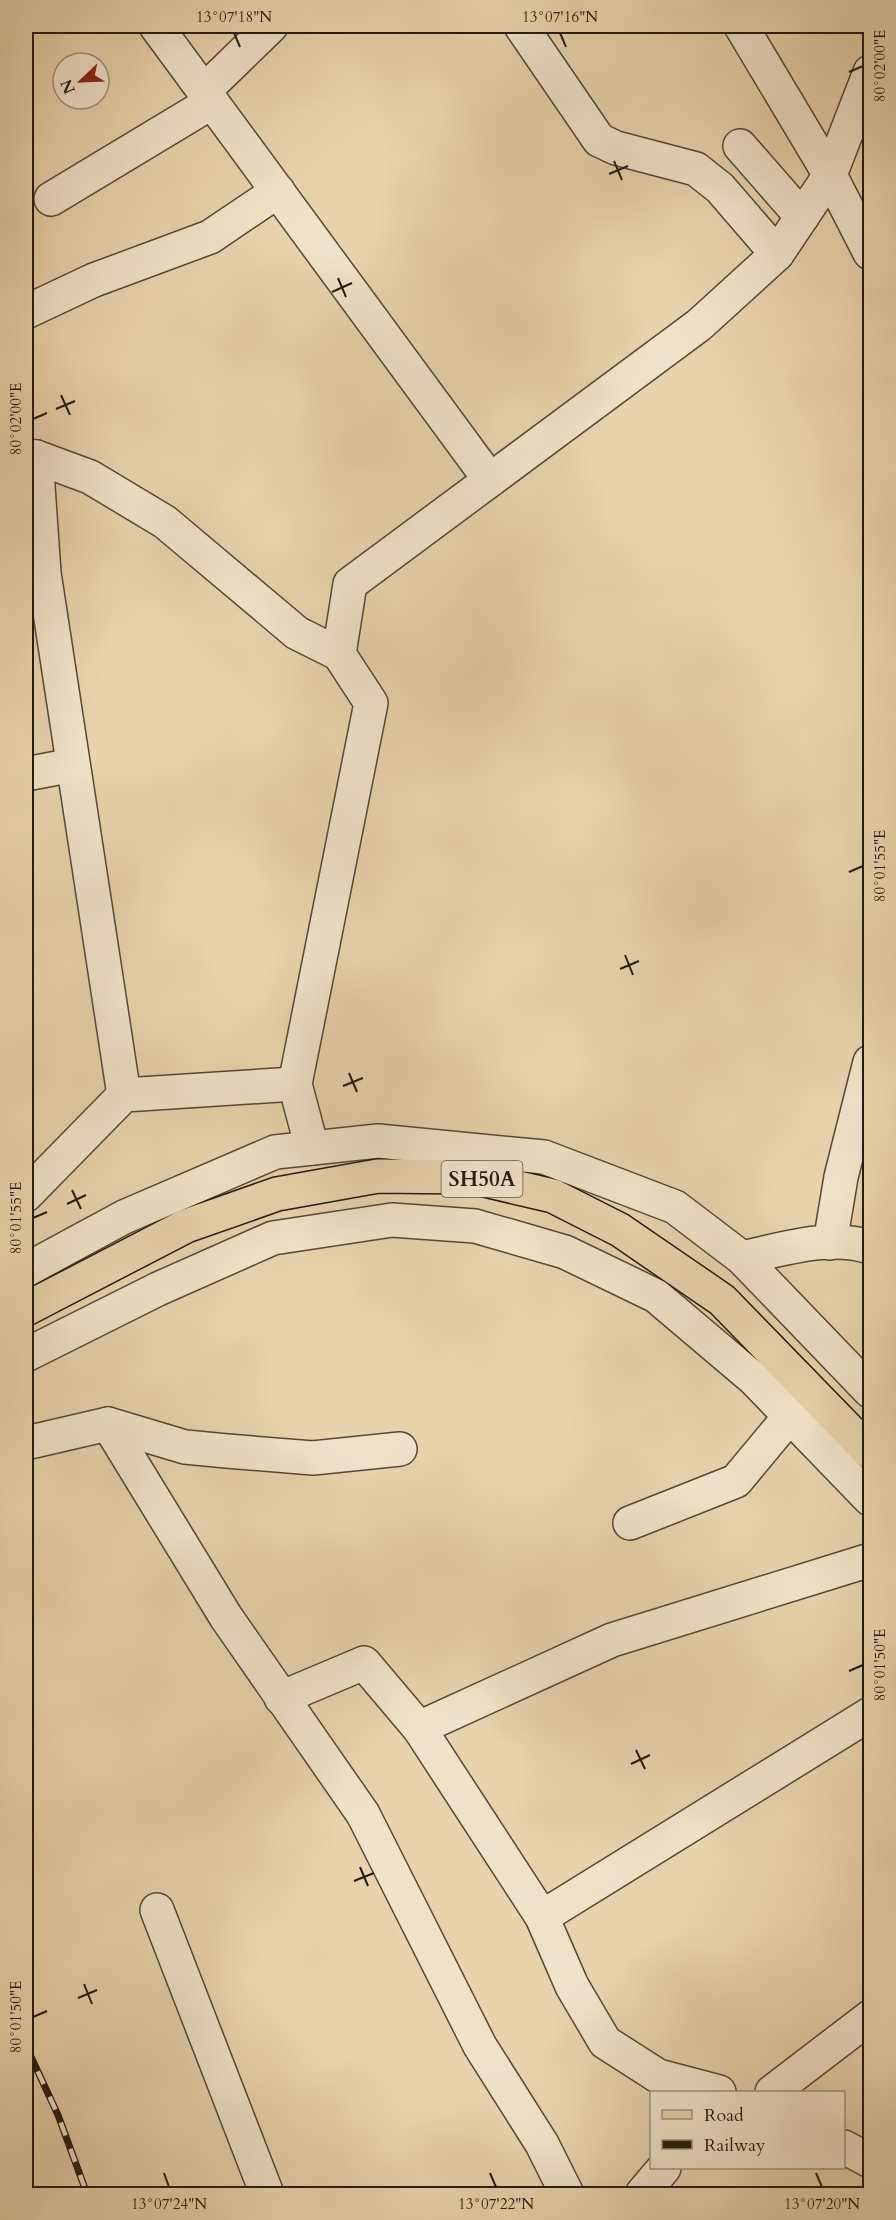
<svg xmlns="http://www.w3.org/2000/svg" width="896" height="2220" viewBox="0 0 896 2220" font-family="Cardo,serif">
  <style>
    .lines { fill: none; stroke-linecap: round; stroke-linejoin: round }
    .minor-casing { stroke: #544837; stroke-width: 36 }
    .major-casing { stroke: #221a10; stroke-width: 36 }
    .minor { stroke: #f0e2c9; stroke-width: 33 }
    .major { stroke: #e8d3ac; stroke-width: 33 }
    .rail-casing { stroke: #221a10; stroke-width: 7 }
    .rail { stroke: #f0e2c9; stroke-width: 4.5; stroke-dasharray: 14; stroke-linecap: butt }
    .ticks { fill: none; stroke: #221a10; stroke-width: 2 }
    .labels { text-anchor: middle; stroke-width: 6; stroke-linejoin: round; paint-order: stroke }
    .shield { fill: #f0e2c9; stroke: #605648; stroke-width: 1.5 }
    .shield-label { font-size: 21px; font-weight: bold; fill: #221a10 }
    .neatline { fill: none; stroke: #221a10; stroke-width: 2 }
    .ticks-label { font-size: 15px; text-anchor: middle; fill: #221a10 }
  </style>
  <rect width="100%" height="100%" fill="#e8d3ac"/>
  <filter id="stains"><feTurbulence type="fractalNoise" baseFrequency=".00333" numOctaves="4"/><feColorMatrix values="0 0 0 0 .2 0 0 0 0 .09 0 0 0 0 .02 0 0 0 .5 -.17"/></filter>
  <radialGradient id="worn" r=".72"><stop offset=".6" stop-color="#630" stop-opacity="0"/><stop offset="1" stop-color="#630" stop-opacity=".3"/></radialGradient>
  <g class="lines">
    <defs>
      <g id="minor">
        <path d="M156,26L490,480"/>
        <path d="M521,26L599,140L616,148L696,169L720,188L777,254"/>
        <path d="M741,26L830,175L870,253"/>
        <path d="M204,91L271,26"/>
        <path d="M740,146L802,217"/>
        <path d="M51,199L212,102"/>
        <path d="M26,312L94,280L210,237L278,191"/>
        <path d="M26,456L36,457L90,477L165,522L297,633L339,654"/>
        <path d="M36,457L44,573L124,1095"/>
        <path d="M26,774L73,765"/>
        <path d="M312,1148L295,1084L371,703L339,654L350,584L699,325L777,254L830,175L870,72"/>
        <path d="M26,1195L124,1095L295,1084"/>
        <path d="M830,1243L841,1177L870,1062"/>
        <path d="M742,1258C784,1249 829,1234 870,1247"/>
        <path d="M26,1270L124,1217L275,1152L378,1141L544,1157L675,1207L742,1258L870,1391"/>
        <path d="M26,1355L158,1289L273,1238L392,1220L475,1226L565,1252L656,1296L754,1379L870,1499"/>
        <path d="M108,1424L226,1617L363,1814L480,2046L542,2144L567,2194"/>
        <path d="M26,1443L108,1424L185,1447L227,1451L313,1458L400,1449"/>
        <path d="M630,1523L736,1481L790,1416"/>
        <path d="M281,1698L364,1663L419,1728L542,1917L572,1986L605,2042L658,2076L719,2092"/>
        <path d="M419,1728L612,1640L870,1560"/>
        <path d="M157,1910L267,2194"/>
        <path d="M542,1917L870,1714"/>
        <path d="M772,2092L870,2017"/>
        <path d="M844,2147L870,2161"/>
        <path d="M642,2194L664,2168"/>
      </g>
      <path id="major" d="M26,1309L186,1226L277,1194L378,1176L472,1177L553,1196L620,1230L722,1300L870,1452"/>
    </defs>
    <use href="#minor" class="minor-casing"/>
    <use href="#major" class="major-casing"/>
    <use href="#minor" class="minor"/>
    <use href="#major" class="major"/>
    <defs>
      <path id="rail" d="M26,2046L58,2115L87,2194"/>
    </defs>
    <use href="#rail" class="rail-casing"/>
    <use href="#rail" class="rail"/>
  </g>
  <path class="ticks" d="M234,33L240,47M560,33L566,47M849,72L863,66M614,161L622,180M609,174L628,166M338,278L346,297M332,292L352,283M61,395L70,415M56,409L75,401M33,419L47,413M849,872L863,866M625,955L633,975M620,969L639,961M349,1073L357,1092M343,1086L363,1078M72,1190L81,1209M67,1204L86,1195M33,1218L47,1212M849,1671L863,1665M636,1750L645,1769M631,1764L650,1755M360,1867L368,1886M354,1881L374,1873M84,1984L92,2004M78,1998L97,1990M33,2017L47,2011M164,2173L169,2187M490,2173L496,2187M816,2173L822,2187"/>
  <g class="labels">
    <rect class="shield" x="441.5" y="1161" width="81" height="36" rx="4.5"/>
    <g class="shield-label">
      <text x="482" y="1186">SH50A</text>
    </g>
  </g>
  <rect width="896" height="2220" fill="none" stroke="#e8d3ac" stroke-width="66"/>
  <rect x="650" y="2091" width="195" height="78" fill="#f0e2c9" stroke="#9e927f" stroke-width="1.5"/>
  <rect x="662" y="2110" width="30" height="9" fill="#e8d3ac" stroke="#9e927f" stroke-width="1.5"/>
  <text x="704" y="2121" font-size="18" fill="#221a10">Road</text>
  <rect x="662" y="2140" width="30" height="9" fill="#221a10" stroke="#9e927f" stroke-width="1.5"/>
  <text x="704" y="2151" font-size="18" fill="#221a10">Railway</text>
  <g transform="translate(81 81) rotate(247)"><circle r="28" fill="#f0e2c9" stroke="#9e927f" stroke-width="1.5"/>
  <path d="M0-4.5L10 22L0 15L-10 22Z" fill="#8f2418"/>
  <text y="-9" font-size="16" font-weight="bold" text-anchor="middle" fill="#221a10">N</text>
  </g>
  <rect x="33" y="33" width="830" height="2154" class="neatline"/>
  <g class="ticks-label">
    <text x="234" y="22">13°07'18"N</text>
    <text x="560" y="22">13°07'16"N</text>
    <text transform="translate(880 66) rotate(-90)" y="5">80°02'00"E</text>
    <text transform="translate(16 419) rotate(-90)" y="5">80°02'00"E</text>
    <text transform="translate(880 866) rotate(-90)" y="5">80°01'55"E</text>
    <text transform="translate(16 1218) rotate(-90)" y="5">80°01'55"E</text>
    <text transform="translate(880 1665) rotate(-90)" y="5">80°01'50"E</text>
    <text transform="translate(16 2017) rotate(-90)" y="5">80°01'50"E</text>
    <text x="169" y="2209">13°07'24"N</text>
    <text x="496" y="2209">13°07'22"N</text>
    <text x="822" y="2209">13°07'20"N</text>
  </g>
  <rect width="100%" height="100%" filter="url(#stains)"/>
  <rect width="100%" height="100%" fill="url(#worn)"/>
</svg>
